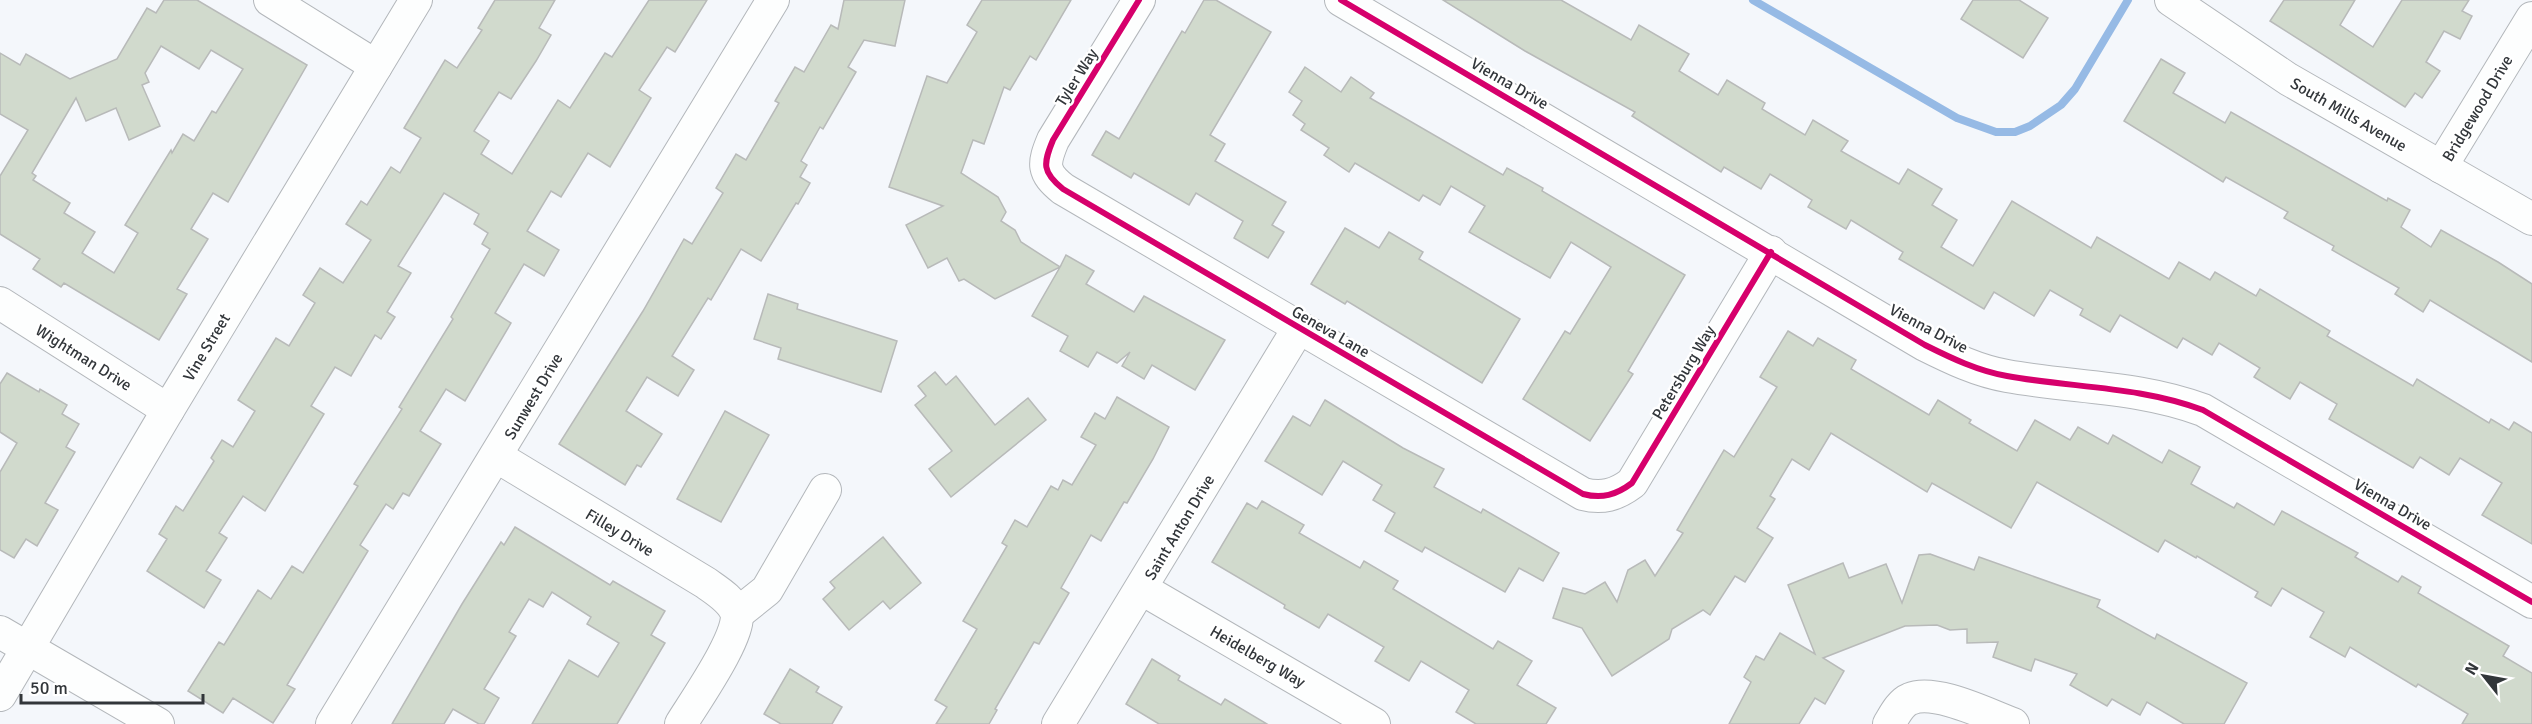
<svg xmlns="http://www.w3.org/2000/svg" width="2532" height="724" viewBox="0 0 2532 724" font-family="Signika,sans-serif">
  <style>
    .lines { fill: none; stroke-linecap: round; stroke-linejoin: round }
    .stream { stroke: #96bae5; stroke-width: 8 }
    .building { fill: #d1dacd; stroke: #b8bab9; stroke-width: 1.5; fill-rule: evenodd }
    .minor-casing { stroke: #b3b7bb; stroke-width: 34 }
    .minor { stroke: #fdfefe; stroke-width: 32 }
    .cycleway-casing { stroke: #fff; stroke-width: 10 }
    .cycleway { stroke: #d6006c; stroke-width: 6 }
    .labels { text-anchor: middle; stroke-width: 5; stroke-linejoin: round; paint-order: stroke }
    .street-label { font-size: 16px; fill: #32363a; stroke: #fff }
  </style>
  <rect width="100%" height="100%" fill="#f4f7fb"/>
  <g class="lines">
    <path class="stream" d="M1753,0L1957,118L1996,132H2015L2030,126L2061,105L2075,89L2128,0"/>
  </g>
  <g class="building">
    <path d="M164,0H197L307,65L228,202L213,193L191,229L208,239L177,289L187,294L159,340L64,283L61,287L33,269L40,259L0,234V176L28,130L0,114V53L20,65L26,54L70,79L117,59L147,8L156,13ZM161,46L199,69L211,50L243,69L216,113L212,111L194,141L183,134L172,153L171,150L125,225L138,233L114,273L82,253L95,232L64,213L70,203L33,180L36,176L32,173L76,98L86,121L116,108L129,140L160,126L142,85L149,82L145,73Z"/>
    <path d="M495,0H555L539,28L551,35L536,61L511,99L499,92L474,131L489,141L481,154L512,174L558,100L570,108L605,53L612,57L649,0H707L675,52L667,47L639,90L651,98L610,167L588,153L561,197L551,191L527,231L559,250L544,276L524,264L495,313L511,323L465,401L446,389L420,431L441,444L409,496L403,493L393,509L386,504L360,545L368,551L287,685L295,689L273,723L233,698L223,713L188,691L219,642L224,645L258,590L271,599L292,566L303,573L358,486L354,484L402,409L399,407L453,319L451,317L490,249L482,244L488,233L474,224L479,214L444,193L398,266L411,273L387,312L395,317L381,339L375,335L351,376L335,367L311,406L324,414L265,511L243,496L219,533L227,538L206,571L221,580L204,608L147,571L167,539L159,534L176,506L183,511L214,461L211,458L222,440L233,447L255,411L238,400L276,338L289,346L315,303L303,295L320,268L343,283L371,240L346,224L361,201L367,205L391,167L400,173L421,138L404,128L445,60L457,68L482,30L478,28Z"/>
    <path d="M844,0H905L895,46L864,40L848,67L856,72L823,129L820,127L801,161L807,165L800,177L810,183L798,204L796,203L761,261L741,249L711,300L708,298L672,356L694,370L678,396L647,377L626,411L662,434L641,467L637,465L625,485L559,444L643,311L684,239L692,244L723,193L716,188L736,154L746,160L779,103L775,101L795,67L804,72L831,25L838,29Z"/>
    <path d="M982,0H1071L1036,60L1030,56L1010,90L1004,87L984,144L973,140L961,173L998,197L1006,212L1001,221L1015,230L1021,242L1060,267L1066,255L1094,271L1086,284L1134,312L1144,296L1225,340L1195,390L1152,365L1144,379L1122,366L1130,352L1117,363L1097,352L1088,367L1060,351L1068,336L1032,316L1060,267L995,299L964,279L959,281L947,258L928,268L906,225L943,206L889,187L927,76L947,83L977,32L967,25Z"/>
    <path d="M1204,0H1216L1271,32L1210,135L1225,144L1215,161L1286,202L1272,225L1284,232L1268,258L1234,238L1243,221L1196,193L1189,205L1134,173L1131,178L1092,155L1106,131L1119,139L1182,31L1185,33Z"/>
    <path d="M1443,0H1561L1631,40L1639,25L1689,54L1679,71L1718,95L1727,80L1765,103L1762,109L1805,135L1813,120L1848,141L1841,151L1899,184L1908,169L1942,189L1932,205L1957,220L1941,247L1973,266L2012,201L2091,248L2097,237L2169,279L2179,262L2210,280L2215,272L2256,296L2260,289L2330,331L2327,336L2413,386L2417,379L2489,423L2491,419L2509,430L2514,422L2532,433V544L2482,515L2502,483L2460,458L2449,475L2420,457L2413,468L2329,419L2337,404L2300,382L2290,399L2254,377L2260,368L2219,343L2212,355L2183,338L2177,348L2120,315L2110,332L2080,315L2083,309L2050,290L2034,316L1994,292L1984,309L1899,259L1903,252L1851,220L1846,229L1808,207L1812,200L1770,174L1761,189L1724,167L1721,172L1632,116L1635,112L1525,51Z"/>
    <path d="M1973,0H2019L2048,18L2023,58L1961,19Z"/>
    <path d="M2284,0H2355L2340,25L2373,47L2402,0H2469L2462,11L2472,16L2460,39L2444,31L2426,62L2440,71L2422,98L2415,93L2405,107L2270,21Z"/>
    <path d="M2161,59L2185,73L2173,93L2225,123L2231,112L2387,201L2388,198L2410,210L2401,227L2431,247L2441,230L2498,262L2532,284V362L2430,300L2423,312L2395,294L2399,288L2332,250L2334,246L2284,218L2288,212L2226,177L2223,182L2124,121Z"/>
    <path d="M1305,67L1341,92L1351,77L1374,93L1370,98L1503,175L1507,168L1543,188L1542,191L1685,275L1628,371L1633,374L1590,441L1523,399L1565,331L1570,334L1611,267L1571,242L1550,278L1469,232L1485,206L1451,186L1440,205L1423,195L1419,201L1355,163L1349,172L1324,155L1329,148L1301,130L1305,124L1293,115L1302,101L1289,92Z"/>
    <path d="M1345,228L1379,248L1389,232L1423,252L1419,259L1520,319L1482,383L1347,301L1345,304L1311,284Z"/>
    <path d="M768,294L798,304L797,309L897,341L881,392L778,359L781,348L754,339Z"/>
    <path d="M1788,331L1813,346L1818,338L1856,360L1851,369L1929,415L1938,400L1971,420L1969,423L2017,451L2035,420L2070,440L2078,427L2108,444L2113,435L2162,463L2169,450L2200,467L2191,484L2234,508L2237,503L2274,525L2282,511L2358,553L2355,557L2398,582L2402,576L2421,587L2418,593L2509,646L2503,656L2532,673V724H2462L2468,714L2418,684L2416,687L2350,647L2345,657L2310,637L2324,612L2282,588L2271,606L2255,597L2258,592L2197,556L2196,558L2165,540L2158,552L2037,482L2011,528L1932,483L1927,492L1831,433L1809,470L1792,459L1770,496L1775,499L1757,528L1773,538L1745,582L1735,576L1710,615L1703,610L1672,629L1669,639L1612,676L1582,628L1553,618L1563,588L1585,594L1605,582L1617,602L1628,570L1645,560L1655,576L1683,533L1677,530L1724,450L1734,457L1777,387L1760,377Z"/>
    <path d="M935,372L946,385L956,376L995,425L1028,398L1046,420L951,497L929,469L952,451L915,405L926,396L918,386Z"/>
    <path d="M7,373L39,392L40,389L67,405L62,414L79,424L66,447L75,452L45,503L58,510L37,546L26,539L14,558L0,550V472L17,443L0,432V384Z"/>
    <path d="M1117,397L1169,427L1153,459L1127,503L1124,502L1101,541L1091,535L1061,588L1069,593L1039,644L1034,642L995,709L997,710L989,724H936L947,707L935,700L977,629L963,621L1007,546L1002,543L1015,520L1027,527L1051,486L1058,490L1063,480L1072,485L1096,445L1081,437L1095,413L1105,419Z"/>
    <path d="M1325,400L1403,448L1444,469L1434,487L1481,513L1483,509L1559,553L1543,581L1519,568L1505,592L1425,547L1422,552L1385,531L1395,513L1373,500L1382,485L1343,461L1322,495L1265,461L1293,416L1310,426Z"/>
    <path d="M725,411L769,435L721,522L677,499Z"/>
    <path d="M1262,501L1304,525L1299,533L1360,568L1364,561L1398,581L1393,589L1493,649L1498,641L1532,661L1517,685L1556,708L1546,724H1476L1456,712L1469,690L1421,661L1409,681L1375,661L1384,647L1328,614L1319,628L1284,608L1285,605L1212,562L1247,503L1257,509Z"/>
    <path d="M515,527L610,585L613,581L665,611L651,635L665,643L617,724H532L569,660L598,677L619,643L587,624L591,617L552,592L543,607L529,599L509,632L516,636L484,689L499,698L484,724H479L453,709L444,724H392L462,604L501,542L504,545Z"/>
    <path d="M883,537L921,583L890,609L883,601L849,630L823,599L835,588L830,582Z"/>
    <path d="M1930,554L1974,570L1979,557L2100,600L2097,607L2155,639L2157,634L2247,683L2224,724H2184L2147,702L2140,715L2112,699L2107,706L2070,685L2077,674L2035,659L2031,671L1993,657L1998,642L1967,643V629L1950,630L1937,625L1905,626L1823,658L1844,671L1825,704L1815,698L1799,724H1729L1751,682L1744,677L1756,656L1764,660L1780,633L1815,654L1788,585L1843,563L1849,578L1886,564L1902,603L1919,555Z"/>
    <path d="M1152,659L1180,676L1178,680L1221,705L1225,699L1267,724H1159L1126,704Z"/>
    <path d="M790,669L819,687L816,692L842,707L832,724H781L764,714Z"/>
  </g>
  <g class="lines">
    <defs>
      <g id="minor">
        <path d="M270,0L376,66"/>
        <path d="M1139,0L1053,140C1043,164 1042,172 1063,189L1583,494C1602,499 1616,495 1632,483L1771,252"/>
        <path d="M1341,0L1925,345C1951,358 1978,371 2007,376C2073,388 2139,386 2203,410L2532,602"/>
        <path d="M2171,0L2288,79L2532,219"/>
        <path d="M2441,167L2532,18"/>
        <path d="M0,303L168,410"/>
        <path d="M496,456L706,583C717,591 731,599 736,612C744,632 693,704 681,724"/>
        <path d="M1142,589L1374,724"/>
        <path d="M737,614L767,590L825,490"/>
        <path d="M0,632L158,724"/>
        <path d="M0,695L168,410L416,0"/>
        <path d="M332,724L773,0"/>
        <path d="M1058,724L1298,329"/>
        <path d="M1889,724C1894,716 1900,703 1910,699C1935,688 1988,715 2013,724"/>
      </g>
    </defs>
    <use href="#minor" class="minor-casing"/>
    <use href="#minor" class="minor"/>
    <defs>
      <g id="cycleway">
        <path d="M1139,0L1053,140C1043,164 1042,172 1063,189L1583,494C1602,499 1616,495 1632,483L1771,252"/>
        <path d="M1341,0L1925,345C1951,358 1978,371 2007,376C2073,388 2139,386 2203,410L2532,602"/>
      </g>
    </defs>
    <use href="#cycleway" class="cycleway-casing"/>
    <use href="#cycleway" class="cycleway"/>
  </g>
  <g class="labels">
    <g class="street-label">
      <text transform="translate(1076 77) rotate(-58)" y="6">Tyler Way</text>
      <text transform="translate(1510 83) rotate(30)" y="6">Vienna Drive</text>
      <text transform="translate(2477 108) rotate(-59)" y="6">Bridgewood Drive</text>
      <text transform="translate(2349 114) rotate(30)" y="6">South Mills Avenue</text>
      <text transform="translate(1929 328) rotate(28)" y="6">Vienna Drive</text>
      <text transform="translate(1331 331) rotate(30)" y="6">Geneva Lane</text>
      <text transform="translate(206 347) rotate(-59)" y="6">Vine Street</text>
      <text transform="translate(84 357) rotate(32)" y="6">Wightman Drive</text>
      <text transform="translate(1683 372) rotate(-59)" y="6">Petersburg Way</text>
      <text transform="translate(533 396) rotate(-59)" y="6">Sunwest Drive</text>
      <text transform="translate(2393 504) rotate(30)" y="6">Vienna Drive</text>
      <text transform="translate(1179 527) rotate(-59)" y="6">Saint Anton Drive</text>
      <text transform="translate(620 532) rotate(31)" y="6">Filley Drive</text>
      <text transform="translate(1258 656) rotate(30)" y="6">Heidelberg Way</text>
    </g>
  </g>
  <g transform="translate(2484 676) rotate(301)" stroke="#ffffff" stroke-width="4.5" paint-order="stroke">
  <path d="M0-4.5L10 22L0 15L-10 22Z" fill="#32363a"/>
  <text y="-9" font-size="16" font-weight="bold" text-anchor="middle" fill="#32363a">N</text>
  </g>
  <path d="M21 694v9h182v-9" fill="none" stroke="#32363a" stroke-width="3"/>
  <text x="30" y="694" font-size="18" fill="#32363a" stroke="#ffffff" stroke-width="4.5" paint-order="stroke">50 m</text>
</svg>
